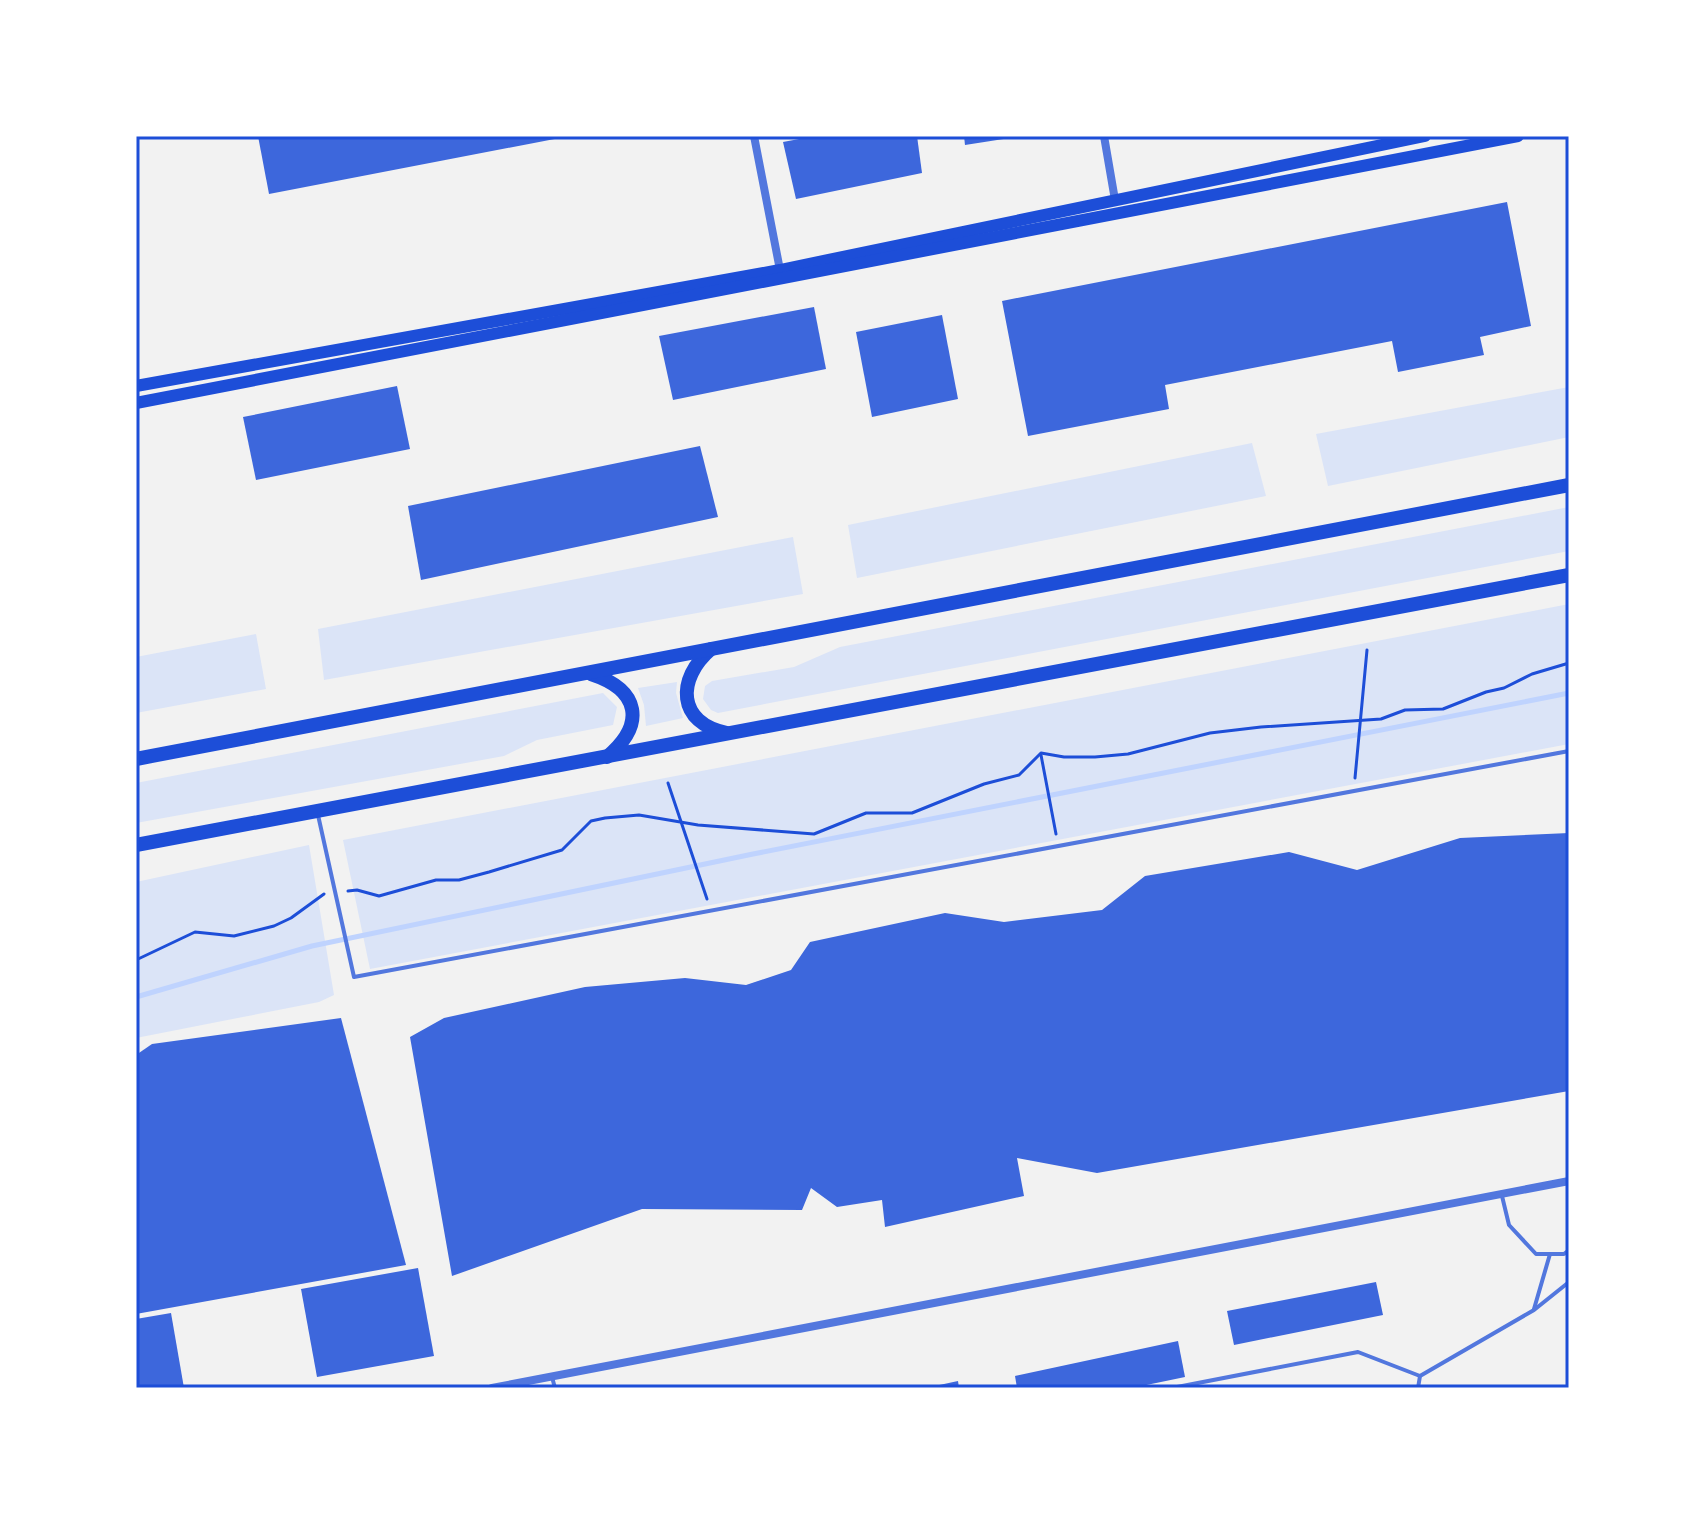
<svg xmlns="http://www.w3.org/2000/svg" width="1705" height="1524" viewBox="0 0 1705 1524" font-family="'DM Sans',sans-serif">
  <style>
    .green { fill: #dbe4f7 }
    .lines { fill: none; stroke-linecap: round; stroke-linejoin: round }
    .stream { stroke: #bfd3fe; stroke-width: 5 }
    .building { fill: #3d67dc }
    .path { stroke: #1d4ed8; stroke-width: 3 }
    .service { stroke: #5277de; stroke-width: 4 }
    .minor { stroke: #5277de; stroke-width: 8 }
    .secondary { stroke: #1d4ed8; stroke-width: 12 }
    .primary { stroke: #1d4ed8; stroke-width: 14 }
    .neatline { fill: none; stroke: #1d4ed8; stroke-width: 3 }
  </style>
  <rect width="100%" height="100%" fill="#f2f2f2"/>
  <g class="green">
    <path d="M1569,387V437L1328,486L1316,434Z"/>
    <path d="M1252,443L1266,496L857,578L848,525Z"/>
    <path d="M1569,507V551L718,713L711,710L703,699L705,686L712,681L794,667L840,647Z"/>
    <path d="M793,537L803,594L324,680L318,629Z"/>
    <path d="M1569,604V744L370,969L343,840Z"/>
    <path d="M256,634L266,689L136,713V657Z"/>
    <path d="M677,682L676,693L683,718L646,726L644,705L638,688Z"/>
    <path d="M603,693L617,707L613,725L537,740L504,756L136,823V783Z"/>
    <path d="M309,845L334,995L319,1002L136,1038V882Z"/>
  </g>
  <g class="lines">
    <path class="stream" d="M136,997L312,946L753,854L1569,693"/>
  </g>
  <g class="building">
    <path d="M258,136H565V137L269,194Z"/>
    <path d="M815,136H917L922,173L796,199L783,142Z"/>
    <path d="M964,136H1010V138L965,145Z"/>
    <path d="M1507,202L1531,326L1480,337L1484,355L1398,372L1392,341L1165,385L1169,409L1028,436L1002,301Z"/>
    <path d="M814,307L826,369L673,400L659,336Z"/>
    <path d="M942,315L958,399L872,417L856,332Z"/>
    <path d="M397,386L410,449L256,480L243,417Z"/>
    <path d="M700,446L718,517L421,580L408,506Z"/>
    <path d="M1569,833V1091L1097,1173L1017,1158L1024,1196L885,1227L882,1200L837,1207L811,1188L802,1210L642,1209L452,1276L410,1037L444,1018L585,987L685,978L746,985L791,970L810,942L945,913L1004,922L1102,910L1145,876L1289,852L1357,870L1460,838Z"/>
    <path d="M341,1018L406,1265L136,1314V1055L152,1044Z"/>
    <path d="M418,1268L434,1356L317,1377L301,1289Z"/>
    <path d="M1376,1282L1383,1315L1234,1345L1227,1311Z"/>
    <path d="M171,1313L184,1388H136V1319Z"/>
    <path d="M1178,1341L1185,1377L1132,1388H1017L1015,1376Z"/>
    <path d="M958,1381L959,1388H931L930,1387Z"/>
  </g>
  <g class="lines">
    <g class="path">
      <path d="M1041,755L1056,834"/>
      <path d="M1355,778L1367,650"/>
      <path d="M668,783L707,899"/>
      <path d="M348,891L357,890L379,896L436,880H459L489,872L562,850L591,821L605,818L639,815L698,825L814,834L866,813H912L984,784L1019,775L1041,753L1064,757H1095L1128,754L1210,733L1261,727L1381,719L1405,710L1443,709L1486,692L1504,688L1532,674L1569,663"/>
      <path d="M136,960L195,932L234,936L274,926L291,918L324,894"/>
    </g>
    <g class="service">
      <path d="M318,815L354,977L1569,751"/>
      <path d="M1502,1196L1509,1225L1536,1254H1564L1569,1250"/>
      <path d="M1534,1309L1550,1254"/>
      <path d="M552,1377L555,1388"/>
      <path d="M1172,1388L1358,1352L1420,1376"/>
      <path d="M1418,1388L1420,1376L1534,1310L1569,1282"/>
    </g>
    <g class="minor">
      <path d="M754,136L780,270"/>
      <path d="M1104,136L1115,200"/>
      <path d="M492,1388L1569,1181"/>
    </g>
    <g class="secondary">
      <path d="M136,386L780,270L1425,136"/>
      <path d="M136,403L1518,136"/>
    </g>
    <g class="primary">
      <path d="M711,649C676,679 677,723 727,733"/>
      <path d="M591,674C640,690 646,724 607,757"/>
      <path d="M136,759L1569,485"/>
      <path d="M136,845L1569,575"/>
    </g>
  </g>
  <rect width="1705" height="1524" fill="none" stroke="#ffffff" stroke-width="276"/>
  <rect x="138" y="138" width="1429" height="1248" class="neatline"/>
</svg>
